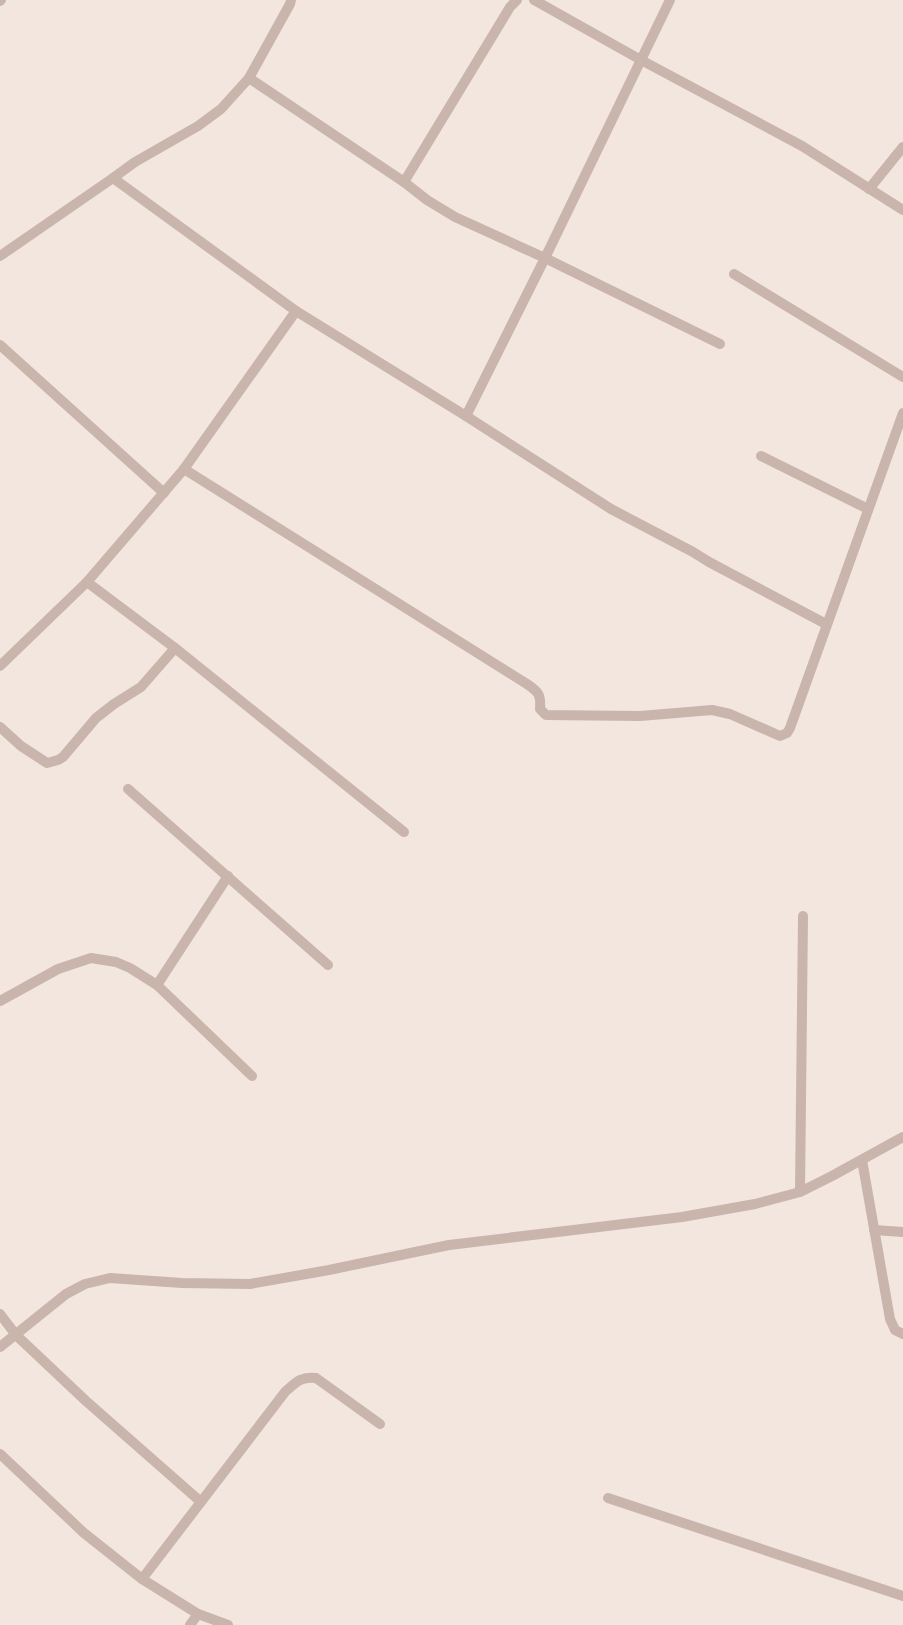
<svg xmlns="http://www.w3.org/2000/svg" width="903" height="1625" viewBox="0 0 903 1625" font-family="'Golos Text',sans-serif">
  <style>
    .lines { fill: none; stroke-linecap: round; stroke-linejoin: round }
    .minor { stroke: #c9b5ab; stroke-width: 10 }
    .tertiary { stroke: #c9b5ab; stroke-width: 10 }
  </style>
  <rect width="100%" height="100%" fill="#f2e6df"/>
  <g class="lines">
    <g class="minor">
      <path d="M534,0L641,60L802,146L903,210"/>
      <path d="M0,1L1,0"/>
      <path d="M249,78L290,4L291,0"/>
      <path d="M113,178L135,162L198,126L221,109L249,78L404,182L510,7L517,0"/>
      <path d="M404,182L427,200L455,217L545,258L720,344"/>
      <path d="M869,189L903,147"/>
      <path d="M0,256L113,178L296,311L466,416L611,509L693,552L709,562L826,624"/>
      <path d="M734,274L903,377"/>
      <path d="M0,345L164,493"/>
      <path d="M466,416L545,258L670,0"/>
      <path d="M761,456L868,509"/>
      <path d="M184,469L527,684C539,692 541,695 540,709L546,715L640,716L712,710L730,714L780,736L787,733L790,728L903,413"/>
      <path d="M87,582L175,648L404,832"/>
      <path d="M0,666L87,582L184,469L296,311"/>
      <path d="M0,727L21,746L47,763L58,760L63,757L96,718L114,704L141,687L175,648"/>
      <path d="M128,789L328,965"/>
      <path d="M157,985L228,876"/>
      <path d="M0,1001L58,969L91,958L116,962L130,968L157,985L252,1076"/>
      <path d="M862,1160L890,1319L895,1330L903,1334"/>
      <path d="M800,1192L803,916"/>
      <path d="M874,1230L903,1232"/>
      <path d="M0,1314L16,1335L86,1401L201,1502"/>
      <path d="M0,1454L84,1533L142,1579"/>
      <path d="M608,1498L903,1596"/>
      <path d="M190,1625L198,1614"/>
      <path d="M228,1625L198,1614L142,1579L285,1392C296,1382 301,1376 316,1378L380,1424"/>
    </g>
    <path class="tertiary" d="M0,1347L66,1294L85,1284L110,1278L182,1283L250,1284L329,1270L449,1245L682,1217L755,1204L800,1192L832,1176L903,1137"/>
  </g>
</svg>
